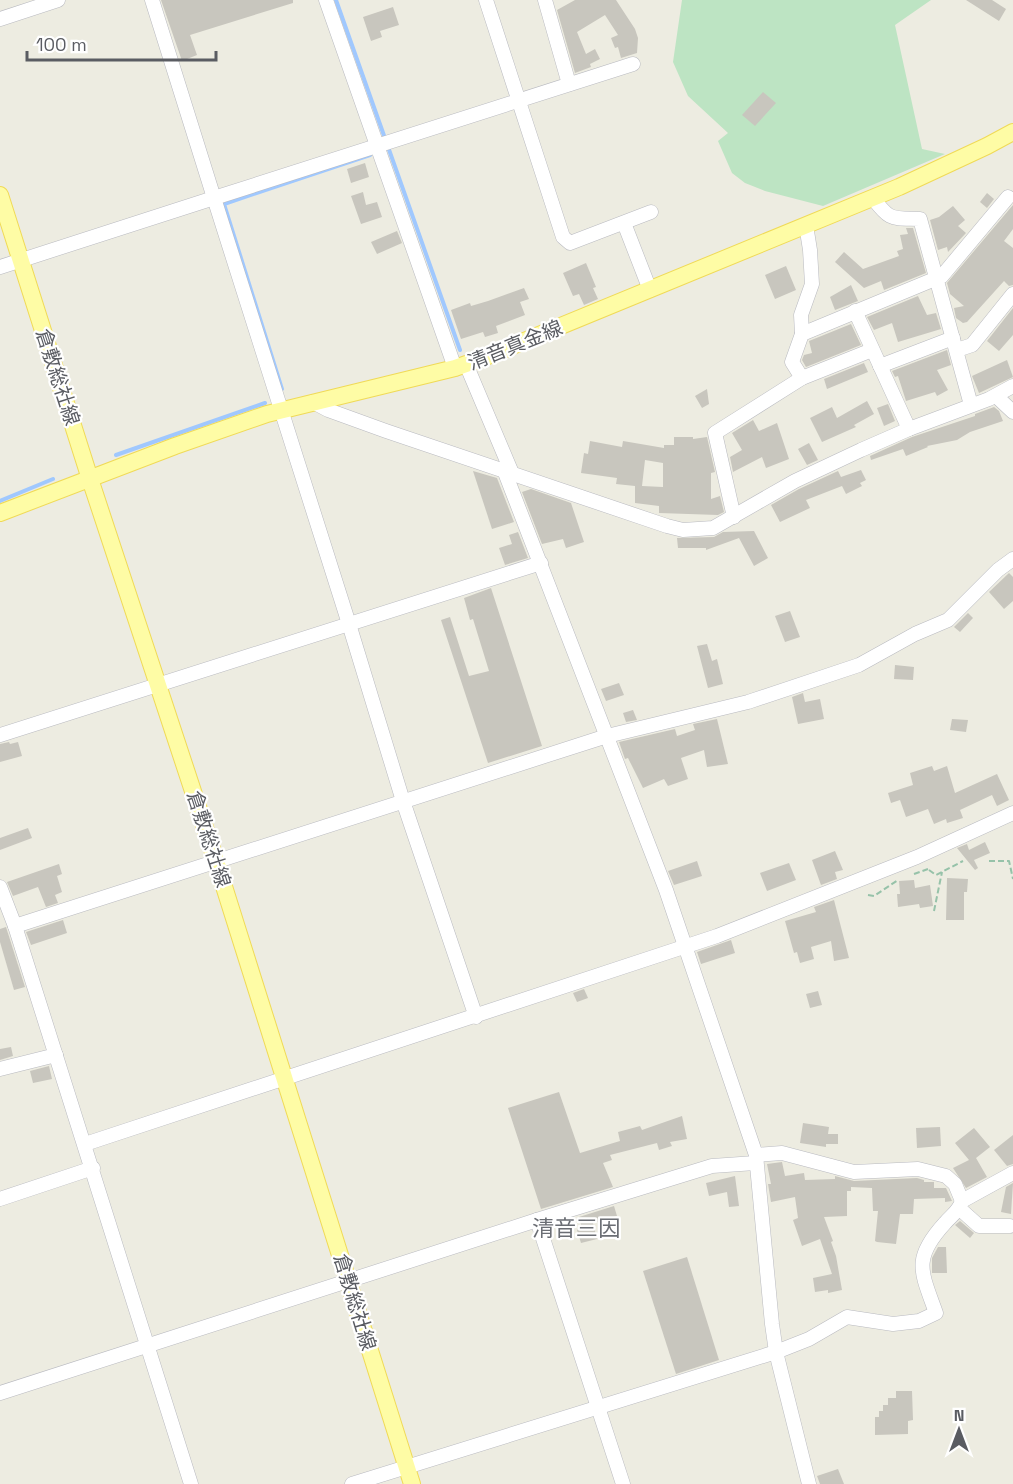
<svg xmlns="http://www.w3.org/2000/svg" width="1013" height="1484" viewBox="0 0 1013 1484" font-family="'Space Grotesk','Noto Sans JP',sans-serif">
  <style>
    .green { fill: #bde4c3 }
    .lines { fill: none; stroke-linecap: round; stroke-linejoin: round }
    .stream { stroke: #a0c8fe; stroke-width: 4 }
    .building { fill: #c8c6be; fill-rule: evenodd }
    .minor-casing { stroke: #b9bac0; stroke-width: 15 }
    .major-casing { stroke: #f0da57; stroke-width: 18 }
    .path { stroke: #96c2a9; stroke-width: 2; stroke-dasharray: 6 3; stroke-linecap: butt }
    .minor { stroke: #fff; stroke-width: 14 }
    .major { stroke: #fefca5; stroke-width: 16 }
    .labels { text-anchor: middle; stroke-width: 4.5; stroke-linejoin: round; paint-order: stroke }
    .street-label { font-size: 20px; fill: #5a5c62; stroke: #fff }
    .quarter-label { font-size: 22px; fill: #6b6e74; stroke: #fff }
  </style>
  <rect width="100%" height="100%" fill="#edece1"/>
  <path class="green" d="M682,0H931L895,25L922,149L945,154L823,206L765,191L745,183L732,173L718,141L728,133L688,96L673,62Z"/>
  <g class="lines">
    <g class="stream">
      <path d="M336,0L460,350"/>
      <path d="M282,389L224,204L370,155"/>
      <path d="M116,455L265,403"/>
      <path d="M0,501L53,479"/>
    </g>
  </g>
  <g class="building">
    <path d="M161,0H293V3L190,35L197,55L182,61Z"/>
    <path d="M575,0H616L635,29L638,38L637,53L621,58L618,47L615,48L611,38L618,35L605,15L577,32L586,54L595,49L600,59L590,64L591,67L575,73L557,10Z"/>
    <path d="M966,0H992L1006,9L999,21Z"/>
    <path d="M393,7L399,25L380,31L382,37L371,41L363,17Z"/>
    <path d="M763,92L776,103L755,126L742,115Z"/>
    <path d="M365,163L369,177L351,183L347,169Z"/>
    <path d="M363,192L366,205L377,202L382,217L361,224L351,196Z"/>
    <path d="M987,193L994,199L987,208L980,202Z"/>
    <path d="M1013,205V229L1004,241L1013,248V285L1009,286L1004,281L967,322L963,323L956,318L954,308L964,306L950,294L947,283Z"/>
    <path d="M953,206L965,220L958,226L966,233L948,252L947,247L938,250L930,220L939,217Z"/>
    <path d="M906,228H913L926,273L884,290L881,281L864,288L835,262L844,252L863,269L899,256L897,251L903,249L900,235L908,234Z"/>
    <path d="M397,231L402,243L377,254L371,242Z"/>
    <path d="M586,263L596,287L593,288L598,299L584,305L579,294L573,296L563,273Z"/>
    <path d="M786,266L796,290L775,299L765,275Z"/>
    <path d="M851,285L858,301L835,310L830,297Z"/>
    <path d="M524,288L529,299L520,302L525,315L496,326L498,333L485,337L483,332L461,339L451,310L470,303L471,306L488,301Z"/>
    <path d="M918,296L927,315L936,313L941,329L898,342L892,323L874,330L867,317Z"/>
    <path d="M1013,308V335L999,351L987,341Z"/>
    <path d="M851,324L861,345L806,367L802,360L804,355L812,353L809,341Z"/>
    <path d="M947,350L951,365L937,370L948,390L937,396L935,392L906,401L898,376L895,377L892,371Z"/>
    <path d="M1007,360L1013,377L979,393L972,376Z"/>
    <path d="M864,363L868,372L827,389L824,379Z"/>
    <path d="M707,389L709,404L702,408L695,396Z"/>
    <path d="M867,401L874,414L854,425L856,427L822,442L810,418L832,407L837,418Z"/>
    <path d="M888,404L895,421L884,426L877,408Z"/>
    <path d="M994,407L999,411L1003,421L970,432L957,440L927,446L928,447L906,456L903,449L871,460L870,456L912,437L975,416V414Z"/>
    <path d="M753,420L759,431L777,423L789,459L766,468L762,457L733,472L730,457L742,450L732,433Z"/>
    <path d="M674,437H693V439L707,437L715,472L711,473V499L720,496L724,512L718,515L659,513V506L635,503V486L616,484L617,478L581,473L584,453L588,454L590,441L622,447L623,441L664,448V445H674ZM645,460L663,463V487L642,486Z"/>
    <path d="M809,443L818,460L807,465L798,449Z"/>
    <path d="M861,470L866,480L860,483L862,486L846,494L842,486L806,500L810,508L780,522L771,505L799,489L838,471L841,477Z"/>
    <path d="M473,471L497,478L514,522L492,529Z"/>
    <path d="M531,489L571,503L584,542L566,548L563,539L542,544L522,492Z"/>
    <path d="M754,531L768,558L754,566L739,538L706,550V548H678L677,538L714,537L723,532Z"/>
    <path d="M518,532L528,558L505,565L499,548L512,544L509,535Z"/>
    <path d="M1009,573L1013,577V601L1004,609L989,592Z"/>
    <path d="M491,588L542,746L488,763L441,620L450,617L469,676L489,671L473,619L470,620L464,598Z"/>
    <path d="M790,611L800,637L785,642L775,616Z"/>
    <path d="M968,613L973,618L960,632L954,627Z"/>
    <path d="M707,644L712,661L717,659L723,684L708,688L697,646Z"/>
    <path d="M895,665L914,667L913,680L894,679Z"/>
    <path d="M619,683L624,695L606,701L601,689Z"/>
    <path d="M803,693L805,702L820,699L824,719L798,724L792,697Z"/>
    <path d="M633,710L637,720L626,722L623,713Z"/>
    <path d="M717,719L728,764L707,767L704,750L681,758L688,779L668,786L664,779L643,788L628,758L625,759L619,742L675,729L677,736L695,730L693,724Z"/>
    <path d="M952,719L968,720L966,732L950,730Z"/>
    <path d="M9,742L10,744L18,742L22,756L0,762V744Z"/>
    <path d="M932,766L934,771L947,766L955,793L997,774L1009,800L997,806L992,795L960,810L963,818L947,823L946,819L934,824L928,809L906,817L900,800L891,803L888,793L913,785L910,773Z"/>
    <path d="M28,828L32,838L0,850V838Z"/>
    <path d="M985,842L990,853L974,860L978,868L975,870L957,848L967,844L969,850Z"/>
    <path d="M835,851L843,870L835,872L837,879L821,885L812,860Z"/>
    <path d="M697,861L702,876L674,885L668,871Z"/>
    <path d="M789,863L796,880L767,891L760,873Z"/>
    <path d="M59,864L62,874L57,876L62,892L55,895L58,903L46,907L38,887L13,896L7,882Z"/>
    <path d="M947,878L968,879L967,892H964V920H946Z"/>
    <path d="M914,880L915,888L930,885L933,906L920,908L919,904L898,907L897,894H900L899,881Z"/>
    <path d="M834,900L849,958L834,961L831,941L811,947L814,959L800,963L797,952L794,953L785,921L816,912L814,907Z"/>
    <path d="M63,920L67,933L31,945L26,932Z"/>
    <path d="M6,927L25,987L14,990L0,942V929Z"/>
    <path d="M731,940L735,953L701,964L697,952Z"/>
    <path d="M584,989L588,998L577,1002L573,993Z"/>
    <path d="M818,991L822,1005L810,1008L806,994Z"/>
    <path d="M11,1047L13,1056L0,1060V1049Z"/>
    <path d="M49,1066L52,1079L33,1083L30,1071Z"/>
    <path d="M559,1092L580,1153L620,1141L618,1132L640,1126L642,1130L682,1116L687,1139L670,1142L672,1146L659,1150L657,1143L610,1155L612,1160L603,1163L613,1187L541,1209L508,1108Z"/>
    <path d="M803,1123L829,1127L828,1134H838V1144H826V1147L800,1143Z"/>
    <path d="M940,1127L941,1146L917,1148L916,1128Z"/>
    <path d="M974,1128L990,1147L976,1158L987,1177L966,1188L953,1168L969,1160L955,1143Z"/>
    <path d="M1013,1135V1164L1007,1166L994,1150Z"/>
    <path d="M782,1162L785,1176L804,1173L805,1180L835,1179V1176L854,1181L917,1178L924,1180V1182H934V1188H946L952,1201L945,1202V1198L914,1199L913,1214H900L896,1244L877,1242L875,1241L878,1211H873L872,1188L851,1187V1191H847V1216L824,1217L833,1241L831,1242L836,1256L842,1290L828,1293V1290L815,1292L813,1278L832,1274L820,1239L802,1246L793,1220L798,1218L795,1197L771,1202L768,1184H771L767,1164Z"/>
    <path d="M735,1176L739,1206L729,1207L727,1192L709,1196L706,1183Z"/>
    <path d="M1013,1183L1011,1214L1001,1212L1006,1187Z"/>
    <path d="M614,1206L617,1216L593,1223L597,1239L581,1243L577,1230L582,1228L579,1217Z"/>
    <path d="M960,1221L974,1233L970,1238L955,1225Z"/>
    <path d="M938,1247H946L947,1273H932V1258Z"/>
    <path d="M687,1257L719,1360L676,1374L643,1271Z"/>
    <path d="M896,1391H912L913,1420L908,1421V1434L875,1435V1417H879V1411H883V1405H888V1398H896Z"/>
    <path d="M838,1469L844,1484H820L817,1476Z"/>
  </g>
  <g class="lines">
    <defs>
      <g id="minor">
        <path d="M326,0L455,368"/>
        <path d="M486,0L563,237L570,243L651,212"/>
        <path d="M545,0L569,84"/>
        <path d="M0,19L58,0"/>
        <path d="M873,198C890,221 891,218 920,219L971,405"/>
        <path d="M624,223L650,290"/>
        <path d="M0,267L214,198L152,0"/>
        <path d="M855,311L909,429"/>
        <path d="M802,334L801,315L812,284L810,250L806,225"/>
        <path d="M957,350L972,345L1013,294"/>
        <path d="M466,364L512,473"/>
        <path d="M880,366L953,338"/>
        <path d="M802,378L792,362L802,334L942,276L1008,197"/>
        <path d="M996,396L1013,412"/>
        <path d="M313,402L328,410L386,431L667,526L683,530L713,528L795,481L861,450L909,429L989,399L1013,386"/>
        <path d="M504,470L666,890L756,1155L772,1324L776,1352L809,1484"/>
        <path d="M734,517L715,433L802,378L872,350"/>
        <path d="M0,735L541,563"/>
        <path d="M0,887L15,926L191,1484"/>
        <path d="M15,926L607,736L748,702L859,665L915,634L948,620L998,570L1013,559"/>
        <path d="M476,1017L403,801L349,624L214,198L633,64"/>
        <path d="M0,1069L56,1055"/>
        <path d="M85,1144L717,936L917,857L1013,813"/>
        <path d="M756,1155L782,1153L854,1172L918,1169L946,1176L955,1184L962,1201"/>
        <path d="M0,1199L93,1168"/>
        <path d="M960,1209L979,1226H1010"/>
        <path d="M537,1220L623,1484"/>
        <path d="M0,1393L537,1220L712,1166L755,1163"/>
        <path d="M352,1484L776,1352L809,1339L847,1317L893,1324L919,1321L936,1313C921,1271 912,1259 945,1223C952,1215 959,1211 962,1201L1013,1173"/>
      </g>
      <g id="major">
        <path d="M0,195L90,479L216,861L412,1484"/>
        <path d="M0,513L175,446L267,414L455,368L483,358L899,187L987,146L1013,132"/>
      </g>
    </defs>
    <use href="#minor" class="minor-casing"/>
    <use href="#major" class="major-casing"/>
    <g class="path">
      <path d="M989,861H1009L1013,879"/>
      <path d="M929,870L936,875L963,861"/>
      <path d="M914,874L928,869"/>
      <path d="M868,895L874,896L898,880"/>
      <path d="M934,911L942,872"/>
    </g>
    <use href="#minor" class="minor"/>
    <use href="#major" class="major"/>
  </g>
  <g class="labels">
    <g class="street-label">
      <text transform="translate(515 345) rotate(-22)" y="7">清音真金線</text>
      <text transform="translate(58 377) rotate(72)" y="7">倉敷総社線</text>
      <text transform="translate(209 839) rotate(72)" y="7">倉敷総社線</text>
      <text transform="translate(355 1302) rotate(73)" y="7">倉敷総社線</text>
    </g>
    <g class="quarter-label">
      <text x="576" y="1236">清音三因</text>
    </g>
  </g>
  <g transform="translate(959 1430)" stroke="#ffffff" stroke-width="4.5" paint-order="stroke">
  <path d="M0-4.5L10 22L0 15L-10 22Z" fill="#5a5c62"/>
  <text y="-9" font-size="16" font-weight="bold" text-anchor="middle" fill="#5a5c62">N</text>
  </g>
  <path d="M27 51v9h189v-9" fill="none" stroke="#5a5c62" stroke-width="3"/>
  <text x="36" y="51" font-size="18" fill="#5a5c62" stroke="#ffffff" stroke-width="4.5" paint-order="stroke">100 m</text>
</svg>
